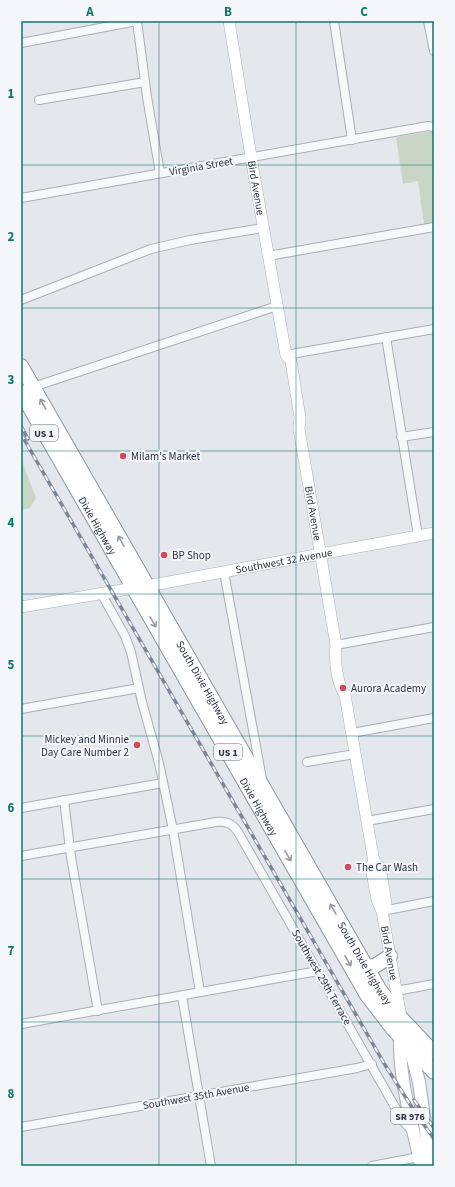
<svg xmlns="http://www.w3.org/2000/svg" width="455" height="1187" viewBox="0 0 455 1187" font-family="'Source Sans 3',sans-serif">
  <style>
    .green { fill: #c9d6c5 }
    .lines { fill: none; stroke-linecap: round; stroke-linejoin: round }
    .street-casing { stroke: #a9aeb7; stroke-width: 10 }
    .secondary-casing { stroke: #a9aeb7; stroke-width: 12 }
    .primary-casing { stroke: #a3abb8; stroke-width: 14 }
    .highway-casing { stroke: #8b94a3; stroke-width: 16 }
    .street { stroke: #f7f8fa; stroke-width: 8 }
    .secondary { stroke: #fff; stroke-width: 11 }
    .primary { stroke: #fff; stroke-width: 12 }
    .highway { stroke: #fff; stroke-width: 14 }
    .rail-casing { stroke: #7d8696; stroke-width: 3.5 }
    .rail { stroke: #f4f6f9; stroke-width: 2; stroke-dasharray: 6; stroke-linecap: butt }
    .oneway { stroke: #959aa2 }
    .grid { fill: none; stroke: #0f766e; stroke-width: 1; stroke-opacity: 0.55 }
    .poi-dot { fill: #d1495b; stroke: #f4f6f9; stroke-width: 1.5 }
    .labels { text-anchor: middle; stroke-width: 4; stroke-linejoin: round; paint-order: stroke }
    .shield { fill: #f4f6f9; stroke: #676e7b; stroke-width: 1 }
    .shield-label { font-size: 10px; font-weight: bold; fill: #2b3445 }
    .street-label { font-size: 11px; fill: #2b3445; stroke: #f4f6f9 }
    .poi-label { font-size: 11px; fill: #2b3445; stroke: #f4f6f9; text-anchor: start }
    .neatline { fill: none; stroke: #0f766e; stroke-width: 1.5 }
    .grid-label { font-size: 13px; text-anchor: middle; font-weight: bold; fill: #0f766e }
  </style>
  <rect width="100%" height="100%" fill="#e4e7ec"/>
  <g class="green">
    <path d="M434,131V222L424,224L418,181L403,184L396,137Z"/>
    <path d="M21,458L36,498L30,508L21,510Z"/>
  </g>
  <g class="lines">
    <defs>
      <g id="street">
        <path d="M137,21L147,97L160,173"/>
        <path d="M334,21L352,140"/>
        <path d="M428,21L434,51"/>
        <path d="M21,43L137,21"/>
        <path d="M39,100L145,82"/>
        <path d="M21,198L428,126L434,127"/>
        <path d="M268,256L434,227"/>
        <path d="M21,300L151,249L190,240L263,228"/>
        <path d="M386,337L418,536"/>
        <path d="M286,355L434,329"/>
        <path d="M33,387L277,306"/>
        <path d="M401,437L434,432"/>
        <path d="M224,572L262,779"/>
        <path d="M101,593L125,636L131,652L142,702L159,763L173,830L200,992"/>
        <path d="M336,645L434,627"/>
        <path d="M21,709L139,688"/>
        <path d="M352,733L434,718"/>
        <path d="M307,762L355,754"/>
        <path d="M64,800L71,857L98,1011"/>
        <path d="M21,808L163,783"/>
        <path d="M367,821L434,809"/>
        <path d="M21,856L216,822C226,821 232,823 238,832L403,1121L411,1130"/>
        <path d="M382,911L434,901"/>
        <path d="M396,991L434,984"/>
        <path d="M182,996L211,1166"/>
        <path d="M21,1024L318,971"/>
        <path d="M21,1127L357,1068L372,1064"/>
        <path d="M372,1166L419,1157"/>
      </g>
      <g id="secondary">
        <path id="s1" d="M229,21L253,169L286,355L291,361L300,418L299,429L336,645C334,658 337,684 345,695L374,862L380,867L386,903L382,911"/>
        <path id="s2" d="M21,607L158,584L434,533"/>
        <path id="s3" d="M374,862L371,867L377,900L382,911L401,1017"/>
      </g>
      <g id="primary">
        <path d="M400,1032C398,1077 412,1122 421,1166"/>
        <path d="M409,1044L419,1082L431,1166"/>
      </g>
      <g id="highway">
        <path id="s4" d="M21,366L379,989L401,1018L434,1053"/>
        <path id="s5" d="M21,392L367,995L393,1029L434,1072"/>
        <path d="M366,967L375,966L390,956"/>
      </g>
    </defs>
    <use href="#street" class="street-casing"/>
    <use href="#secondary" class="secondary-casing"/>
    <use href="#primary" class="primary-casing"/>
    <use href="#highway" class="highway-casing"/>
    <use href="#street" class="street"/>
    <use href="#secondary" class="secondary"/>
    <use href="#primary" class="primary"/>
    <use href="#highway" class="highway"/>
    <defs>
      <g id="rail">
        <path d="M21,426L28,439"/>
        <path d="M21,434L385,1065L415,1112L434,1139"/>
        <path d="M414,1100L434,1128"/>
      </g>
    </defs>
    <use href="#rail" class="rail-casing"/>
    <use href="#rail" class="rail"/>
  </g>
  <defs><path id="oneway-shaft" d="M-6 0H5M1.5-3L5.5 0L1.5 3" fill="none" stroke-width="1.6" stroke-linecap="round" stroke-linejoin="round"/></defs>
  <g class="oneway">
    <use href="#oneway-shaft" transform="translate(43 404) rotate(-119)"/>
    <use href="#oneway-shaft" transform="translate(121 541) rotate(-120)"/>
    <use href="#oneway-shaft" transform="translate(153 622) rotate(60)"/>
    <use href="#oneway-shaft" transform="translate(288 856) rotate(60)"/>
    <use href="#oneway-shaft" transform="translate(333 909) rotate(-120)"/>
    <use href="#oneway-shaft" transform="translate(348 961) rotate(60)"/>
  </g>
  <path class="grid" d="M159,21V1166M296,21V1166M21,165H434M21,308H434M21,451H434M21,594H434M21,736H434M21,879H434M21,1022H434"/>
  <g class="poi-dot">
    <circle cx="123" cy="456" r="4"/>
    <circle cx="164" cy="555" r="4"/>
    <circle cx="343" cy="688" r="4"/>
    <circle cx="137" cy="745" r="4"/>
    <circle cx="348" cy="867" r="4"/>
  </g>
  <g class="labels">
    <g class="shield">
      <rect x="30" y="425" width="28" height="16" rx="3"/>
      <rect x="214" y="744" width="28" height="16" rx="3"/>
      <rect x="391" y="1108" width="38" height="16" rx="3"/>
    </g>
    <g class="shield-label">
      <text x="44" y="437">US 1</text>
      <text x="228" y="756">US 1</text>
      <text x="410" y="1120">SR 976</text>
    </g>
    <g class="street-label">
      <text transform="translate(201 166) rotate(-10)" y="4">Virginia Street</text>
      <text dy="4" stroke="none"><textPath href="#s1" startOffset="169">Bird Avenue</textPath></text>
      <text dy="4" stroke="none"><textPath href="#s1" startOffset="501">Bird Avenue</textPath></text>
      <text dy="4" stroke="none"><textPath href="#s5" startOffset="154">Dixie Highway</textPath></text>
      <text dy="4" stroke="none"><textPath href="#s2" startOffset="267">Southwest 32 Avenue</textPath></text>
      <text dy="4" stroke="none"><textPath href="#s4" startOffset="365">South Dixie Highway</textPath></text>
      <text dy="4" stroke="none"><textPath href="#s5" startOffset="478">Dixie Highway</textPath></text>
      <text dy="4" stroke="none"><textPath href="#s3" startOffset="94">Bird Avenue</textPath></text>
      <text dy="4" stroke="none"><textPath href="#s4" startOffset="689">South Dixie Highway</textPath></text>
      <text transform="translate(322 977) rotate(60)" y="4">Southwest 29th Terrace</text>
      <text transform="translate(196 1096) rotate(-10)" y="4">Southwest 35th Avenue</text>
    </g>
    <g class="poi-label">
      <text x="131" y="460">Milam's Market</text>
      <text x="172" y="559">BP Shop</text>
      <text x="351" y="692">Aurora Academy</text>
      <text x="129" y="743" text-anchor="end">Mickey and Minnie<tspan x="129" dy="13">Day Care Number 2</tspan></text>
      <text x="356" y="871">The Car Wash</text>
    </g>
  </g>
  <rect width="455" height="1187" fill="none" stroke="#f4f6f9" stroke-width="44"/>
  <rect x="22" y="22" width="411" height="1143" class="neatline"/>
  <g class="grid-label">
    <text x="90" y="16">A</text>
    <text x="228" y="16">B</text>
    <text x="364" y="16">C</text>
    <text x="11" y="98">1</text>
    <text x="11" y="241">2</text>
    <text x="11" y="384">3</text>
    <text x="11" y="527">4</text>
    <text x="11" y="669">5</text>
    <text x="11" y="812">6</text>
    <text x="11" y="955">7</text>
    <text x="11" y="1098">8</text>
  </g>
</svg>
